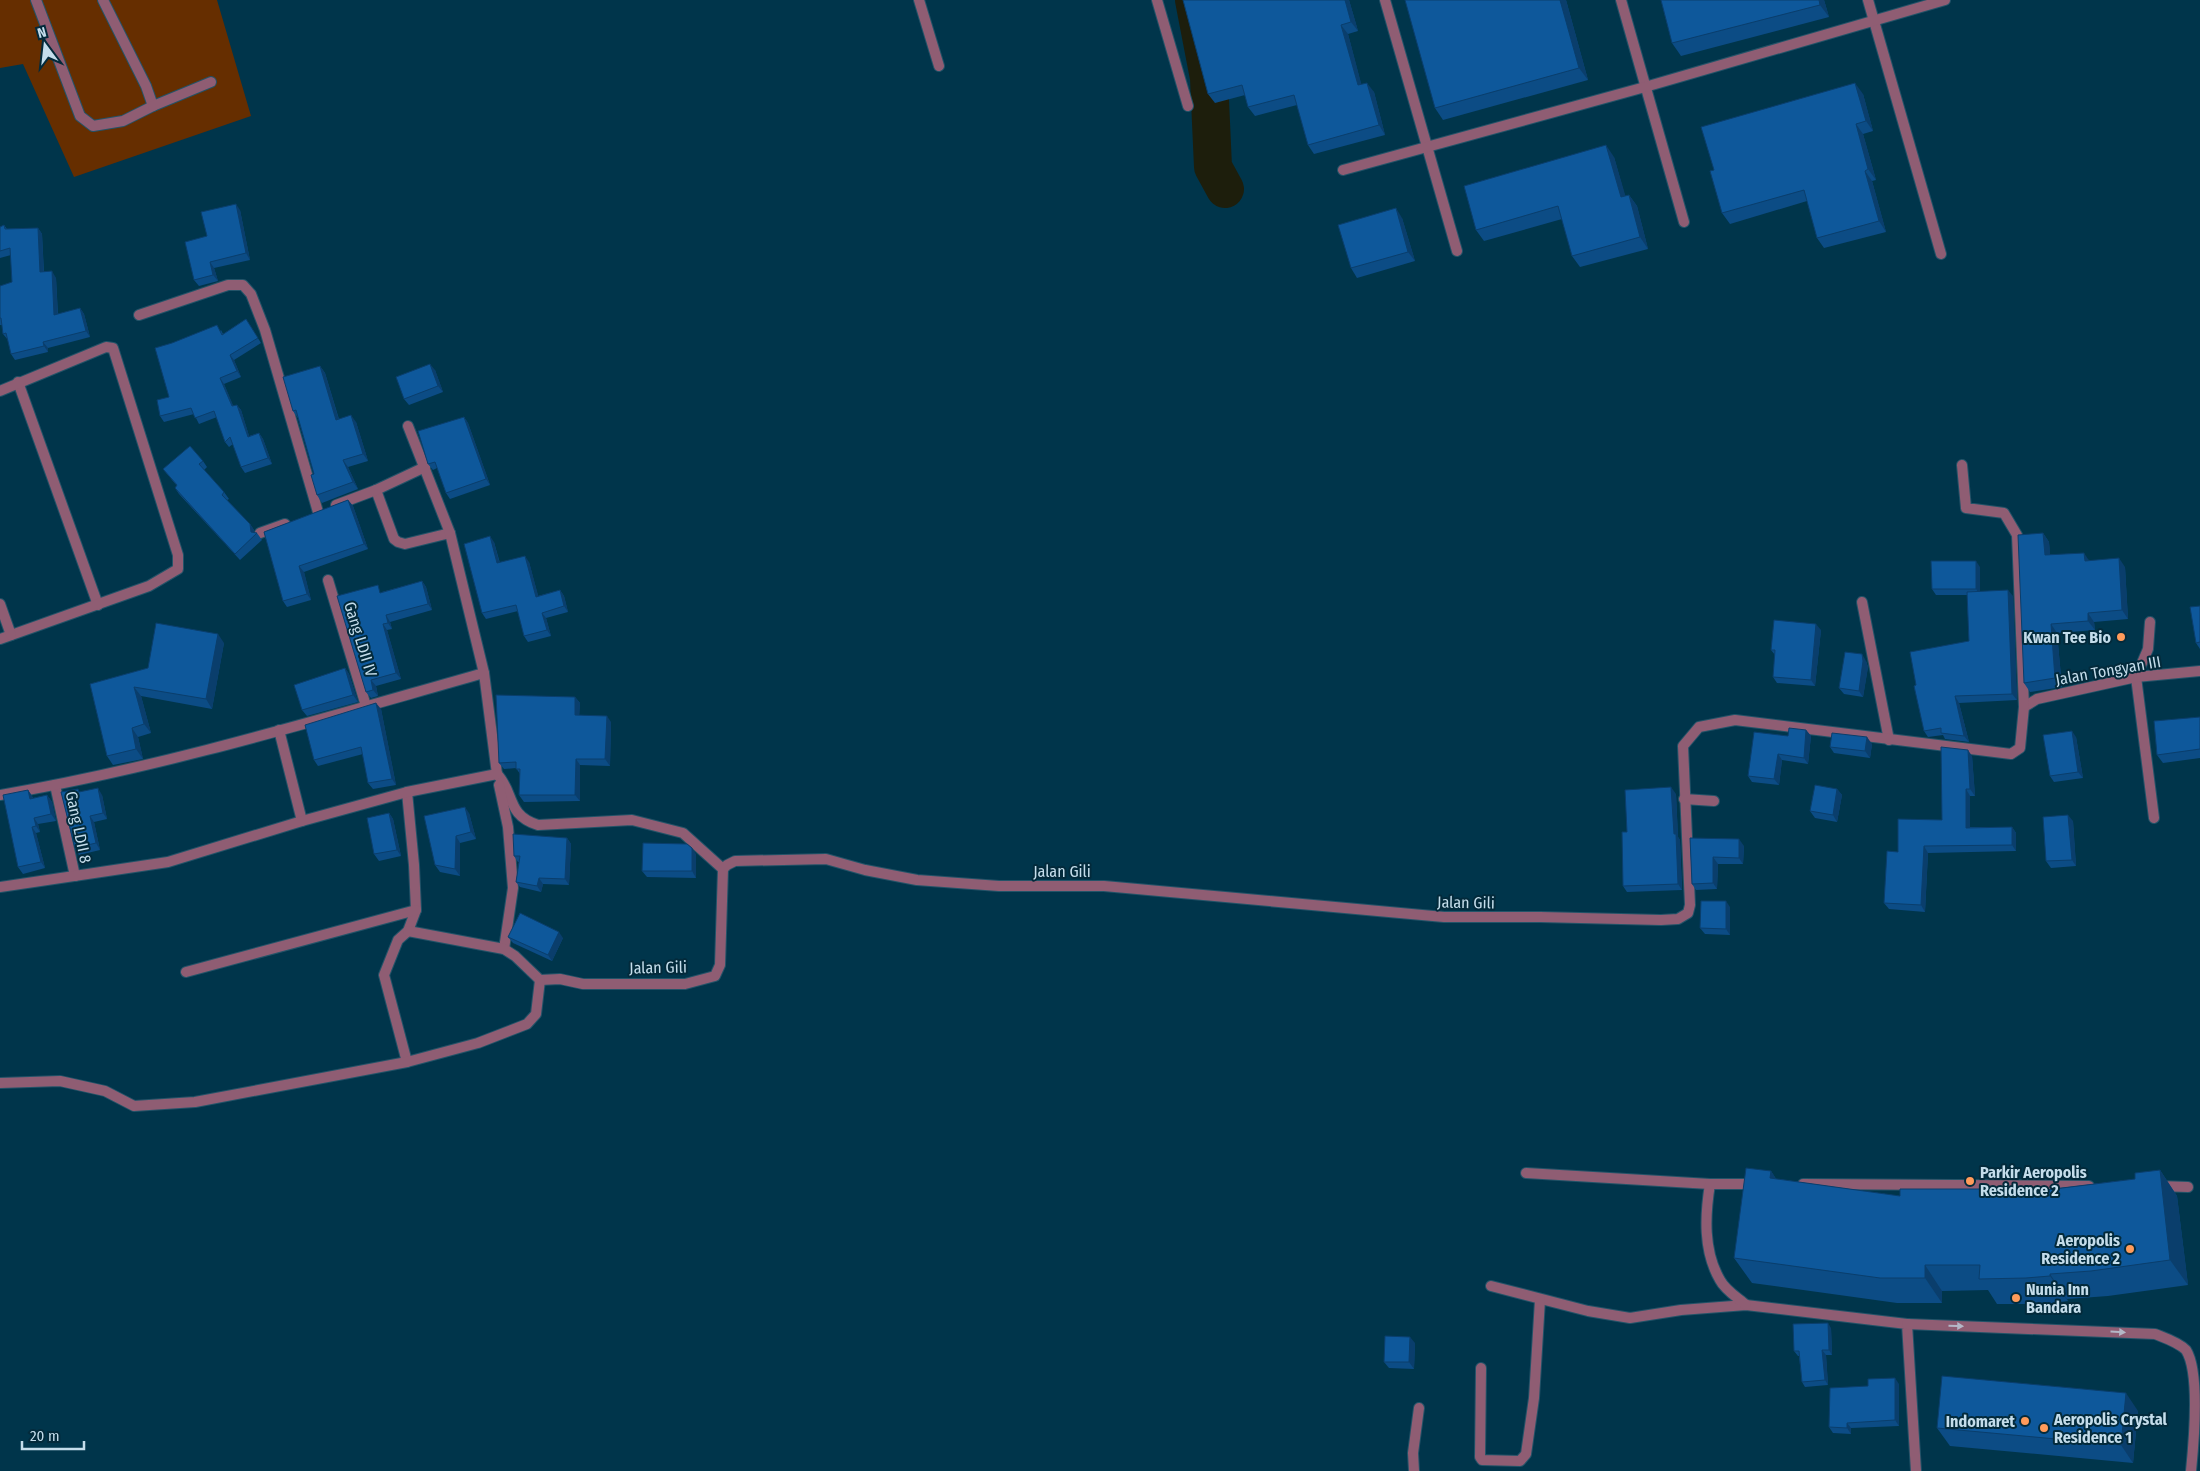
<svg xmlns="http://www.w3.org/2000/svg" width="2200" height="1471" viewBox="0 0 2200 1471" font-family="'Fira Sans Condensed',sans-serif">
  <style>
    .green { fill: #662e00 }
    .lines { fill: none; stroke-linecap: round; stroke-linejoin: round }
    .river { stroke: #1d1e0c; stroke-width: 38 }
    .lane-casing { stroke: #235368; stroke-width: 12 }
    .street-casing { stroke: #235368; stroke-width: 12 }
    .lane { stroke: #8f5d73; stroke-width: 10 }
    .street { stroke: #8f5d73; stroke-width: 10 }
    .wall { fill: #0c4c85 }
    .shaded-wall { fill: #0a3e6c }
    .building { fill: #0e589b; stroke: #0a3e6c }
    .oneway { fill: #b4b7c7 }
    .poi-dot { fill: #ff9b5b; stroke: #032a3b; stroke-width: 2 }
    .labels { text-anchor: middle; stroke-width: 4; stroke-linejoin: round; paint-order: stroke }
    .poi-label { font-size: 16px; font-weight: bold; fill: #c4ddeb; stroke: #032a3b; text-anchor: end }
    .street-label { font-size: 16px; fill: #c4ddeb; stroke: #032a3b }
  </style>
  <rect width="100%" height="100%" fill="#00354b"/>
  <path class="green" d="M0,0H217L251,116L74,177L23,64L0,68Z"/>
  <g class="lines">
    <path class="river" d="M1194,0L1209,78L1213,167L1225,189"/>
    <defs>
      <g id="lane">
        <path d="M36,0L80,116L93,126L123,121L153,106L146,86L103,0"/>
        <path d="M919,0L939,66"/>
        <path d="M1157,0L1188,106"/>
        <path d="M1385,0L1457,251"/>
        <path d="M1621,0L1684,222"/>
        <path d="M1868,0L1941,254"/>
        <path d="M153,106L211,82"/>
        <path d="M1343,170L1645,87L1945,0"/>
        <path d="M1526,1173L1710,1184"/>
        <path d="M1803,1184L2089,1186"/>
        <path d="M2158,1186L2188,1187"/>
        <path d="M1491,1286L1588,1311L1630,1318L1681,1310L1746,1305L1907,1324L1916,1471"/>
        <path d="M1746,1305C1738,1298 1725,1290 1720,1280C1703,1251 1705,1215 1710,1184H1756"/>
        <path d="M1907,1324L2155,1334C2165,1338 2178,1342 2186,1350C2200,1372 2194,1441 2191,1471"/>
        <path d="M1481,1368L1480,1457L1482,1460L1520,1461L1526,1454L1534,1398L1540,1300"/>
        <path d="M1414,1471L1413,1453L1419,1408"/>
      </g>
      <g id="street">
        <path d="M139,315L228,285H243L251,294L265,330L318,512"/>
        <path d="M18,382L98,605"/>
        <path d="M0,391L106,347L113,348L178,555V569L149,586L0,639"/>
        <path d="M376,490L394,539L398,542L405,544L450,533"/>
        <path d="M336,505L376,490L425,467"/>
        <path d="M260,533L285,524"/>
        <path d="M328,580L366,706"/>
        <path d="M1862,602L1889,740"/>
        <path d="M0,604L11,635"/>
        <path d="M2150,622L2148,649L2136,677L2154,818"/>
        <path d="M2024,707L2037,699L2136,677L2200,671"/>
        <path d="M279,730L302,821"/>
        <path d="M497,774C515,793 506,815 538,825L632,820L683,833L723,869"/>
        <path d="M55,785L75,876"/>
        <path d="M499,785L508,827L513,888L504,949"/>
        <path d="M407,792L414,865L416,910L408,931L398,940L384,975L407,1062"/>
        <path d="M0,795C164,767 324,718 484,673"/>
        <path d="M1684,799L1714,801"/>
        <path d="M0,887L168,862L302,821L407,792L497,774L484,673L450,533L408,426"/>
        <path d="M408,931L504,949L515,956L540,980"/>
        <path d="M186,972L416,910"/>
        <path d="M540,980L560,979L583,984H685L715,976L720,965L723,869L727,865L735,861L826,859L865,870L917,880L999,886H1104L1444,917H1540L1661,920L1678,919L1688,913L1690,905L1683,746L1699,727L1735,720L2011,754L2020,748L2024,707L2017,535L2004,513L1966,508L1962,465"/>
        <path d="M0,1083L60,1081L105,1091L134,1106L195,1102L407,1062L478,1043L527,1024L536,1014L540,980"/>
      </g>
    </defs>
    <use href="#lane" class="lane-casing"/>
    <use href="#street" class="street-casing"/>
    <use href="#lane" class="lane"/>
    <use href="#street" class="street"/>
  </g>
  <g class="wall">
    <path d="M1349,0L1358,31L1348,34L1361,84L1374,92L1385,135L1314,154L1308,145L1297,105L1255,116L1248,107L1245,95L1215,103L1208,94Z"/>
    <path d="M1566,0L1588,80L1443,120L1435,108Z"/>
    <path d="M1661,0H1824L1829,17L1681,56L1672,43Z"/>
    <path d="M1863,94L1873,131L1863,134L1876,180L1872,181L1886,232L1824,248L1817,238L1807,201L1730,224L1722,213L1714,170Z"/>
    <path d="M1614,157L1625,196L1629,195L1637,206L1648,249L1580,267L1572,256L1562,219L1484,241L1476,230Z"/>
    <path d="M240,210L250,260L214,268L218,281L199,286L194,280L207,236Z"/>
    <path d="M1402,218L1415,261L1357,278L1351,268Z"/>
    <path d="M4,225L7,229L38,228L42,234L44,272L56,278L58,314L80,308L84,314L90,337L48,348V352L15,360L11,354L8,340L3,334L2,325H0V286L12,282L11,255L0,258V227Z"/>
    <path d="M246,319L261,343L234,360L241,377L224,384L233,406L237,405L241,410L249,436L259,433L263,439L272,464L245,473L241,467L233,444L229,447L225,442L217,417L199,424L194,414L164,422L160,416L169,397L221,330L223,334Z"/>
    <path d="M320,366L325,373L339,419L356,422L368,461L348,467L358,489L322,503L317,495L314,474L298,418L293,411Z"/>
    <path d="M435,370L443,392L409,405L404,399Z"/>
    <path d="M464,417L468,423L490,485L450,499L446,493L437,468L433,470L428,464Z"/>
    <path d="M203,461L207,467L204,470L224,492L229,499L227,500L250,524L254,530V533H257L262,540L240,560L179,494L175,488L177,486L163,469Z"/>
    <path d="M348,500L353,506L368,549L304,572L311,600L287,607L283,601L264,532Z"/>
    <path d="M2043,533L2049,542L2050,555L2090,560L2125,567L2128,619L2094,622L2095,630L2057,633L2062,687L2030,692L2024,683Z"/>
    <path d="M494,542L500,563L529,562L538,596L560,590L564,596L568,612L546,618L551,636L528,642L524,636L518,611L486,619L482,613Z"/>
    <path d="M1980,567V592L2013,596L2017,700L1959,703L1969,742L1945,739L1943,735L1928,737L1924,731L1916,685L1969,641L1967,595H1936L1932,589Z"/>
    <path d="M422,581L426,587L432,610L390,622L392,629L387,630L401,679L376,686L378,696L371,698L366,692L382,592Z"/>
    <path d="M2200,606V649L2196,643Z"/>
    <path d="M1821,630L1815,686L1777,683L1773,677L1775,655L1771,650Z"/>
    <path d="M224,643L212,709L141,696L151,733L138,737L143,759L113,765L107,756L90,684L148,668Z"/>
    <path d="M1866,661L1868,667L1863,697L1844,694L1839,688Z"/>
    <path d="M345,668L349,674L358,702L307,716L302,710Z"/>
    <path d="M575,697L580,703L579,715L611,722L610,766L580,765V801L524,802L519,795L520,774L516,768L504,769L499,763Z"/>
    <path d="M381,709L396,785L373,789L368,783L363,754L318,766L314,760Z"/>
    <path d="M2200,717V758L2163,763L2157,755Z"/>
    <path d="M1806,730L1811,736L1808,764L1782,760L1779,785L1752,782L1748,776L1788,736Z"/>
    <path d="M2076,737L2083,778L2054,782L2050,776Z"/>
    <path d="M1872,744L1870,758L1834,753L1830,747Z"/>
    <path d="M1972,756L1975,796H1970V827H2012L2016,833V851L1928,853L1925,912L1889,909L1884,903L1942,820Z"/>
    <path d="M1837,789L1842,795L1837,822L1815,818L1810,811Z"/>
    <path d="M28,790L32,796L33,798L47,795L52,802L56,821L38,824L40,832L36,833L45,868L23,874L18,867Z"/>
    <path d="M80,792L102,795L107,819L94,822L100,850L79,855L75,848Z"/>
    <path d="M1676,794L1678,837L1680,840L1682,890L1627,892L1623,886L1627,832Z"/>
    <path d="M389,813L393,819L401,856L379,861L374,854Z"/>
    <path d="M469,813L476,839L460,843V876L440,872L435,865Z"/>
    <path d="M2073,821L2076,866L2051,868L2046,861Z"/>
    <path d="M567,838L571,844L569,885L543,884L541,892L520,887L516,882L519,862H518L514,856Z"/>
    <path d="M1690,838L1744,846L1743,864H1718L1717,889L1696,890L1692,884Z"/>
    <path d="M696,854V878L647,877L642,871Z"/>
    <path d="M1730,907V935L1705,934L1700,928Z"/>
    <path d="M508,937L563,938L552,961L513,943Z"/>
    <path d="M2160,1170L2177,1196L2188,1285L2108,1296L2067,1299L2068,1301L2044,1304H1997L1988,1290L1942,1291V1303H1897L1752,1283L1734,1258L1771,1171L1776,1179L1900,1196L2008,1194L2135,1179Z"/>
    <path d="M1831,1328L1832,1355H1826L1828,1385L1805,1387L1802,1382L1799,1356H1798L1794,1351Z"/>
    <path d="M1415,1343L1414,1369L1389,1368L1384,1362Z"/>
    <path d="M1899,1384V1426L1851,1428V1434L1833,1433L1829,1427Z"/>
    <path d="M2138,1411L2133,1463L1950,1446L1937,1428Z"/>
  </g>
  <g class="shaded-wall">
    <path d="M1345,0H1349L1358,31L1351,22Z"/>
    <path d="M1560,0H1566L1588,80L1579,68Z"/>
    <path d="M1819,0H1824L1829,17L1820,5Z"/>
    <path d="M1341,25L1348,34L1364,94L1358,85Z"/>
    <path d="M1367,83L1374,92L1385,135L1379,125Z"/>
    <path d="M1855,83L1863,94L1873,131L1866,121Z"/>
    <path d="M1856,124L1863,134L1876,180L1868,169Z"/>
    <path d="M1606,145L1614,157L1629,208L1621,197Z"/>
    <path d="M1865,171L1872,181L1886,232L1879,221Z"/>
    <path d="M1629,195L1637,206L1648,249L1640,237Z"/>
    <path d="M236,204L240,210L250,260L246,253Z"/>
    <path d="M1396,208L1402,218L1415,261L1408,252Z"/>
    <path d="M38,228L42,234L44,278L40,272Z"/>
    <path d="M210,262L214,268L218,281L213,275Z"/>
    <path d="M52,271L56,278L58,321L54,315Z"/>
    <path d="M80,308L84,314L90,337L86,331Z"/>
    <path d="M43,342L48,348V352L44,346Z"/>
    <path d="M230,355L234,360L241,377L237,371Z"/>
    <path d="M430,364L435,370L443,392L438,386Z"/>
    <path d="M320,366L325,373L341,427L336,420Z"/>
    <path d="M220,378L224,384L236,412L232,406Z"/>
    <path d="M237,405L241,410L251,442L248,437Z"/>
    <path d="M351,415L356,422L368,461L363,454Z"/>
    <path d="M464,417L468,423L490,485L486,479Z"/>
    <path d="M259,433L263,439L272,464L268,458Z"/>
    <path d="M343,460L348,467L358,489L353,482Z"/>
    <path d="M348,500L353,506L368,549L364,544Z"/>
    <path d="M250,524L254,530L255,536L251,532Z"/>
    <path d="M2043,533L2049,542L2051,564L2045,555Z"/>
    <path d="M490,536L494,542L501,569L497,563Z"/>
    <path d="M2084,553L2090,562L2085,561Z"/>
    <path d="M525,556L529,562L540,602L536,597Z"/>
    <path d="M2119,558L2125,567L2128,619L2122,610Z"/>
    <path d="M1976,561L1980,567V595L1976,589Z"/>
    <path d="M299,566L304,572L311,600L307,594Z"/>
    <path d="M422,581L426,587L432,610L428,604Z"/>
    <path d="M560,590L564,596L568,612L564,606Z"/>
    <path d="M2008,590L2013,596L2017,700L2012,694Z"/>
    <path d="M542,613L546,618L551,636L547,630Z"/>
    <path d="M2088,613L2094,622L2095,630L2088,621Z"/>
    <path d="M386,615L390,622L392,629L388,623Z"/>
    <path d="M383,624L387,630L401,679L396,673Z"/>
    <path d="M1816,624L1821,630L1815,686L1811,680Z"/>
    <path d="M2051,624L2057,633L2062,687L2055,678Z"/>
    <path d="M218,634L224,643L212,709L206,699Z"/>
    <path d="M1862,654L1866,661L1868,667L1863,697L1859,691Z"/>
    <path d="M345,668L349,674L358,702L353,695Z"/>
    <path d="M371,680L376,686L378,696L373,690Z"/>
    <path d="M134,687L141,696L151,733L144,724Z"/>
    <path d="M1955,696L1959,703L1969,742L1964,736Z"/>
    <path d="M575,697L580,703L579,722L575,715Z"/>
    <path d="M376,703L381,709L396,785L392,779Z"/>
    <path d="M607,716L611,722L610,766L605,759Z"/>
    <path d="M132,728L138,737L143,759L136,749Z"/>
    <path d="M1806,730L1811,736L1808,764L1804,758Z"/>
    <path d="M2072,731L2076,737L2083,778L2078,772Z"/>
    <path d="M1867,737L1872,744L1870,758L1865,751Z"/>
    <path d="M1968,750L1972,756L1975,796L1970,789Z"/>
    <path d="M1778,754L1782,760L1779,785L1774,779Z"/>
    <path d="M576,759L580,765V801L575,795Z"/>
    <path d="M1671,787L1676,794L1678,837L1680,840L1682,890L1678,884L1674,834Z"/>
    <path d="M98,788L102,795L107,819L103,813Z"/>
    <path d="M1837,789L1842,795L1837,822L1833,815Z"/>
    <path d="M1966,789L1970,796V834L1966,828Z"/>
    <path d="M28,790L32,796L34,805L30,799Z"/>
    <path d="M47,795L52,802L56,821L51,814Z"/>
    <path d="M465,807L469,813L476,839L471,832Z"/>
    <path d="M389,813L393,819L401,856L397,850Z"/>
    <path d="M2068,815L2073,821L2076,866L2072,860Z"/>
    <path d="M90,816L94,822L100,850L96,843Z"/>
    <path d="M34,818L38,824L40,832L36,826Z"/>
    <path d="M32,827L36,833L45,868L41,862Z"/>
    <path d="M2012,827L2016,833V851L2012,845Z"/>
    <path d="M456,836L460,843V876L455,869Z"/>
    <path d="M567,838L571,844L569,885L565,879Z"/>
    <path d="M1739,839L1744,846L1743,864L1739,858Z"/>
    <path d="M1924,846L1928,853L1925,912L1921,905Z"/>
    <path d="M692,848L696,854V878L692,871Z"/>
    <path d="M1713,857L1718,864L1717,889L1713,883Z"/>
    <path d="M539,878L543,884L541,892L537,886Z"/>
    <path d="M1726,901L1730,907V935L1726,929Z"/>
    <path d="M559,932L563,938L552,961L548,955Z"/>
    <path d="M2160,1170L2177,1196L2188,1285L2170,1260Z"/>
    <path d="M1771,1171L1788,1197L1770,1178Z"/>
    <path d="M1925,1265L1942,1291V1303L1925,1278Z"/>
    <path d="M2050,1274L2067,1299L2068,1301L2050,1276Z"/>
    <path d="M1828,1323L1831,1328L1832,1355L1829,1350Z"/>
    <path d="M1410,1337L1415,1343L1414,1369L1409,1362Z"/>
    <path d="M1822,1350L1826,1355L1828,1385L1825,1380Z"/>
    <path d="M1895,1378L1899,1384V1426L1895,1420Z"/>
    <path d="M2126,1393L2138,1411L2133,1463L2121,1445Z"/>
    <path d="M1847,1423L1851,1428V1434L1847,1428Z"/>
  </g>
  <g class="building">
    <path d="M1183,0H1345L1351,22L1341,25L1358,85L1367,83L1379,125L1308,145L1294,95L1248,107L1242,85L1208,94Z"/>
    <path d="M1405,0H1560L1579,68L1435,108Z"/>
    <path d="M1661,0H1819L1820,5L1672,43Z"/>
    <path d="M1855,83L1866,121L1856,124L1868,169L1865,171L1879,221L1817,238L1804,190L1722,213L1710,171L1714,170L1701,127Z"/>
    <path d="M1606,145L1621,197L1629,195L1640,237L1572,256L1558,206L1476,230L1464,186Z"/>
    <path d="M236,204L246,253L210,262L213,275L194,280L185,242L207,236L201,212Z"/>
    <path d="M1396,208L1408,252L1351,268L1338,225Z"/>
    <path d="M4,225L5,229L38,228L40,272L52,271L54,315L80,308L86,331L43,342L44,346L11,354L6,333L3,334L1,318H0V286L12,282L10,248L0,251V227Z"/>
    <path d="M246,319L258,338L230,355L237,371L220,378L232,406L237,405L248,437L259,433L268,458L241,467L230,437L225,442L214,411L195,418L191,408L160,416L157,400L169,397L155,348L172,343L217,325L222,335Z"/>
    <path d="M430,364L438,386L404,399L396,377Z"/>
    <path d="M320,366L336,420L351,415L363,454L343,460L353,482L317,495L311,475L314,474L296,410L293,411L283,377Z"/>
    <path d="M464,417L486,479L446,493L435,462L428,464L418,431Z"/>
    <path d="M190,446L203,461L199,464L224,492L222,495L250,524L251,532L257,533L235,554L175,488L177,485L163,469Z"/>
    <path d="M348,500L364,544L299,566L307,594L283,601L264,532Z"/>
    <path d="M2043,533L2045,555L2084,553L2085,561L2119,558L2122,610L2088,613V621L2051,624L2055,678L2024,683L2018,535Z"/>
    <path d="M490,536L497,563L525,556L536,597L560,590L564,606L542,613L547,630L524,636L516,605L482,613L464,544Z"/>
    <path d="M1931,561H1976V589H1932Z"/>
    <path d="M422,581L428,604L386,615L388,623L383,624L396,673L371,680L373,690L366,692L337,596L378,585L380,593Z"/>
    <path d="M2008,590L2012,694L1955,696L1964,736L1941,733V728L1924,731L1914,686L1916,685L1910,652L1969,641L1967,592Z"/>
    <path d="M2200,606V642L2196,643L2190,607Z"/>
    <path d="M1774,620L1816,624L1811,680L1773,677L1775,650H1771Z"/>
    <path d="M156,623L218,634L206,699L134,687L144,724L132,728L136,749L107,756L90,684L148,668Z"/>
    <path d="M1845,652L1862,654L1863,661L1859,691L1839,688Z"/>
    <path d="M345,668L353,695L302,710L294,685Z"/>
    <path d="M496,695L575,697V715L607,716L605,759H576L575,795H519L520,769H516V762L499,763Z"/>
    <path d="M376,703L392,779L368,783L361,747L314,760L305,725Z"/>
    <path d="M2200,717V749L2157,755L2154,721Z"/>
    <path d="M1789,728L1806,730L1804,758L1778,754L1774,779L1748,776L1754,732L1788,736Z"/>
    <path d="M2072,731L2078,772L2050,776L2043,735Z"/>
    <path d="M1832,733L1867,737L1865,751L1830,747Z"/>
    <path d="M1941,747L1968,750L1970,789H1966V828L2012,827V845L1924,846L1921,905L1884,903L1887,851L1898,852V819L1942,820Z"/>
    <path d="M1815,785L1837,789L1833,815L1810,811Z"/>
    <path d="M1671,787L1674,834H1676L1678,884L1623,886L1622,832H1627L1625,790Z"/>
    <path d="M98,788L103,813L90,816L96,843L75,848L61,792L78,789L79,792Z"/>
    <path d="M28,790L30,799L47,795L51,814L34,818L36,826L32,827L41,862L18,867L3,795Z"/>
    <path d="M465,807L471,832L456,836L455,869L435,865L424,816Z"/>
    <path d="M389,813L397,850L374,854L367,818Z"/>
    <path d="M2068,815L2072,860L2046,861L2043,817Z"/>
    <path d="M513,834L567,838L565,879L539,878L537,886L516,882L520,856H514Z"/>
    <path d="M1690,838L1739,839V858L1713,857V883L1692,884Z"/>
    <path d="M643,843L687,844L692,848V871H642Z"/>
    <path d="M1701,901H1726V929L1700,928Z"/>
    <path d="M520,913L559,932L548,955L508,937Z"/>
    <path d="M1746,1168L1771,1171L1770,1178L1900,1196V1189H2005V1195L2135,1179V1173L2160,1170L2170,1260L2091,1271L2050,1274V1276L2026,1278L1979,1279L1980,1265H1925V1278H1880L1734,1258Z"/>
    <path d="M1828,1323L1829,1350H1822L1825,1380L1802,1382L1799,1351H1794L1793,1324Z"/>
    <path d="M1385,1336L1410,1337L1409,1362H1384Z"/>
    <path d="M1942,1376L2126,1393L2121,1445L1937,1428Z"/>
    <path d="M1895,1378V1420L1847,1423V1428L1829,1427L1830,1388L1868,1386V1379Z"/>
  </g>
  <defs><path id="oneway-solid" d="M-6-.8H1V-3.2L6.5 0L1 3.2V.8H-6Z" transform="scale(1.25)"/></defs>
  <g class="oneway">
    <use href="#oneway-solid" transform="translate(1956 1326) rotate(1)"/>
    <use href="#oneway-solid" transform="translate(2118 1332) rotate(3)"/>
  </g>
  <g class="poi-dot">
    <circle cx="2121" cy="637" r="5"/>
    <circle cx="1970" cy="1181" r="5"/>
    <circle cx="2130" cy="1249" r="5"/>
    <circle cx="2016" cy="1298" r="5"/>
    <circle cx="2025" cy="1421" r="5"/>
    <circle cx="2044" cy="1428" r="5"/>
  </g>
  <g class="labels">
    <g class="poi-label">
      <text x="2111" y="643">Kwan Tee Bio</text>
      <text x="1980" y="1178" text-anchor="start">Parkir Aeropolis<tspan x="1980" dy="18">Residence 2</tspan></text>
      <text x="2120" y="1246">Aeropolis<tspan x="2120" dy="18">Residence 2</tspan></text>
      <text x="2026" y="1295" text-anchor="start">Nunia Inn<tspan x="2026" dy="18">Bandara</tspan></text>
      <text x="2054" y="1425" text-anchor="start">Aeropolis Crystal<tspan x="2054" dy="18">Residence 1</tspan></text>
      <text x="2015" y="1427">Indomaret</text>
    </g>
    <g class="street-label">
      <text transform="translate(361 639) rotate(73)" y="6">Gang LDII IV</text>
      <text transform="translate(2108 670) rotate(-10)" y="6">Jalan Tongyan III</text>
      <text transform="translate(79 827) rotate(78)" y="6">Gang LDII 8</text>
      <text x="1062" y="877">Jalan Gili</text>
      <text transform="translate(1466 902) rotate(1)" y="6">Jalan Gili</text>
      <text transform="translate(658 967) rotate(-1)" y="6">Jalan Gili</text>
    </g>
  </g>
  <g transform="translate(45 45) rotate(345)" stroke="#032a3b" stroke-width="4" paint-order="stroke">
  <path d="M0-4L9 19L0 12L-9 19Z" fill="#c4ddeb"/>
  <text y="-8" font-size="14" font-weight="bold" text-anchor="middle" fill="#c4ddeb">N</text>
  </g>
  <path d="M22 1441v8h62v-8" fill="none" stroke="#c4ddeb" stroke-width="2.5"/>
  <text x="30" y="1441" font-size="15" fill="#c4ddeb" stroke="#032a3b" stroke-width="4" paint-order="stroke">20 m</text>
</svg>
